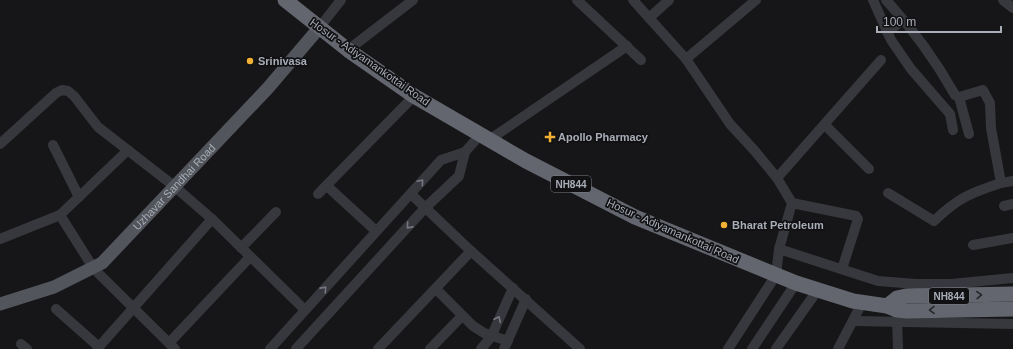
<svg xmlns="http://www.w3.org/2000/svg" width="1013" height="349" viewBox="0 0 1013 349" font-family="Arial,sans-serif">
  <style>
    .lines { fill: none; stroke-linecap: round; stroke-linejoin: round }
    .minor { stroke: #37383d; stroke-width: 10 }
    .major { stroke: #53555c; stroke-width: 13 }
    .highway { stroke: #63666e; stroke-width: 15 }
    .oneway { stroke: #757881 }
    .oneway2 { stroke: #26262a }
    .poi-dot { fill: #f2b134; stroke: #111113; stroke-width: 1.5 }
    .labels { text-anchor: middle; stroke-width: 3.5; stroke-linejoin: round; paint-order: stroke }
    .shield { fill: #111113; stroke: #7b7e86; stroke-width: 1 }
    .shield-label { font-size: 10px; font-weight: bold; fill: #a8adb8 }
    .poi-label { font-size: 11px; font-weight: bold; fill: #a8adb8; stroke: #111113; text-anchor: start }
    .street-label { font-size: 11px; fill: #a8adb8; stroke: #111113 }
  </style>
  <rect width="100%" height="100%" fill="#161618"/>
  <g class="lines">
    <g class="minor">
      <path d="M577,0L641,60"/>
      <path d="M633,0L686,59L730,124L754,150L777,178L792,203L779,249L776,275L728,349"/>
      <path d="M873,0L891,40L911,69L950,114L953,130"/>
      <path d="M886,0C913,29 936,61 955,95L959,97L983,90L990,103L991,128L1001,183L1013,181"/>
      <path d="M1003,0L1013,8"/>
      <path d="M649,18L669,0"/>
      <path d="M319,28L341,0"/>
      <path d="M887,32L903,20"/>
      <path d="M348,50L413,0"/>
      <path d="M686,59L756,0"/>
      <path d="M959,97L969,134"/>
      <path d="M825,125L869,169"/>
      <path d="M489,140L627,46"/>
      <path d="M0,144L56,93L62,90L68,91L74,96L98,127L174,186L212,219L305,310"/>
      <path d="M53,145L79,197"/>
      <path d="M777,178L881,60"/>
      <path d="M327,186L376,231"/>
      <path d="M888,193L934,221C958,198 970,193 1001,183"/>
      <path d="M318,194L414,96"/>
      <path d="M411,194L471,251L580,349"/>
      <path d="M792,203L856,216L858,219L842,269"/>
      <path d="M1004,206L1013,204"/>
      <path d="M60,215L94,269L175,349"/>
      <path d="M0,239L60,215L128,150"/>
      <path d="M973,245L1013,238"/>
      <path d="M241,248L276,212"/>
      <path d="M779,249L878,281L916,284H951L1013,278"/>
      <path d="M436,289L473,326L484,333L508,341"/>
      <path d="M56,309L99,347"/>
      <path d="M897,317L898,349"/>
      <path d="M853,321L1013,324"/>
      <path d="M169,343L250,257"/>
      <path d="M21,344L27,349"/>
      <path d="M97,349L212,219"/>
      <path d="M270,349L441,160L465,152"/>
      <path d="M296,349L425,208L459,176L465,152L480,135"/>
      <path d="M378,349L471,251"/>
      <path d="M430,349L462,316"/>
      <path d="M481,349L491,337L513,288"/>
      <path d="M504,349L526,299"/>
      <path d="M752,349L796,283"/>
      <path d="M776,349L817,291"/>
      <path d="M838,349L862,303"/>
    </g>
    <path class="major" id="s1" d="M0,304L54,287L102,263L268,88L319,28"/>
    <g class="highway">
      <path d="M285,0L348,50L414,96L526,161L635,217L796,283L853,301L887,306L897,310L907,311L1013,309"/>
      <path d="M887,306L897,298L906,296L1013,294"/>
    </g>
  </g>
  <defs><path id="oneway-chevron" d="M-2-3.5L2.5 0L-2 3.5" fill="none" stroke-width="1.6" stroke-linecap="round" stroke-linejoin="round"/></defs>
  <g class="oneway">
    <use href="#oneway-chevron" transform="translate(421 182) rotate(-49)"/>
    <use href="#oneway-chevron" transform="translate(409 226) rotate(132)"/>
    <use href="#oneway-chevron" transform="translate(324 289) rotate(-48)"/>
    <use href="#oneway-chevron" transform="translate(498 319) rotate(-64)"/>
  </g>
  <g class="oneway2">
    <use href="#oneway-chevron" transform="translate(979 295) rotate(-2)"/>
    <use href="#oneway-chevron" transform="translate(932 310) rotate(179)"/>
  </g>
  <g class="poi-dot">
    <circle cx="250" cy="61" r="4"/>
    <path d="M548 131h4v4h4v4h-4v4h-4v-4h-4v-4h4z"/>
    <circle cx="724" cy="225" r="4"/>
  </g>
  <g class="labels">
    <g class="shield">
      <rect x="551" y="176" width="40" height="16" rx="3"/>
      <rect x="929" y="288" width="40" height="16" rx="3"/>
    </g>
    <g class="shield-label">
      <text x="571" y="188">NH844</text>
      <text x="949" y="300">NH844</text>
    </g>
    <g class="poi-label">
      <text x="258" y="65">Srinivasa</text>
      <text x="558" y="141">Apollo Pharmacy</text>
      <text x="732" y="229">Bharat Petroleum</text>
    </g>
    <g class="street-label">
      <text transform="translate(370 62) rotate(35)" y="4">Hosur - Adiyamankottai Road</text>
      <text dy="4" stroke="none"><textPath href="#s1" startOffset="215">Uzhavar Sandhai Road</textPath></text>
      <text transform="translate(673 231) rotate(24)" y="4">Hosur - Adiyamankottai Road</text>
    </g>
  </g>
  <path d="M877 26v6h124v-6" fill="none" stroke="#a8adb8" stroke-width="2"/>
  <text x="883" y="26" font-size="12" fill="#a8adb8" stroke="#111113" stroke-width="3" paint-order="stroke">100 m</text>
</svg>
